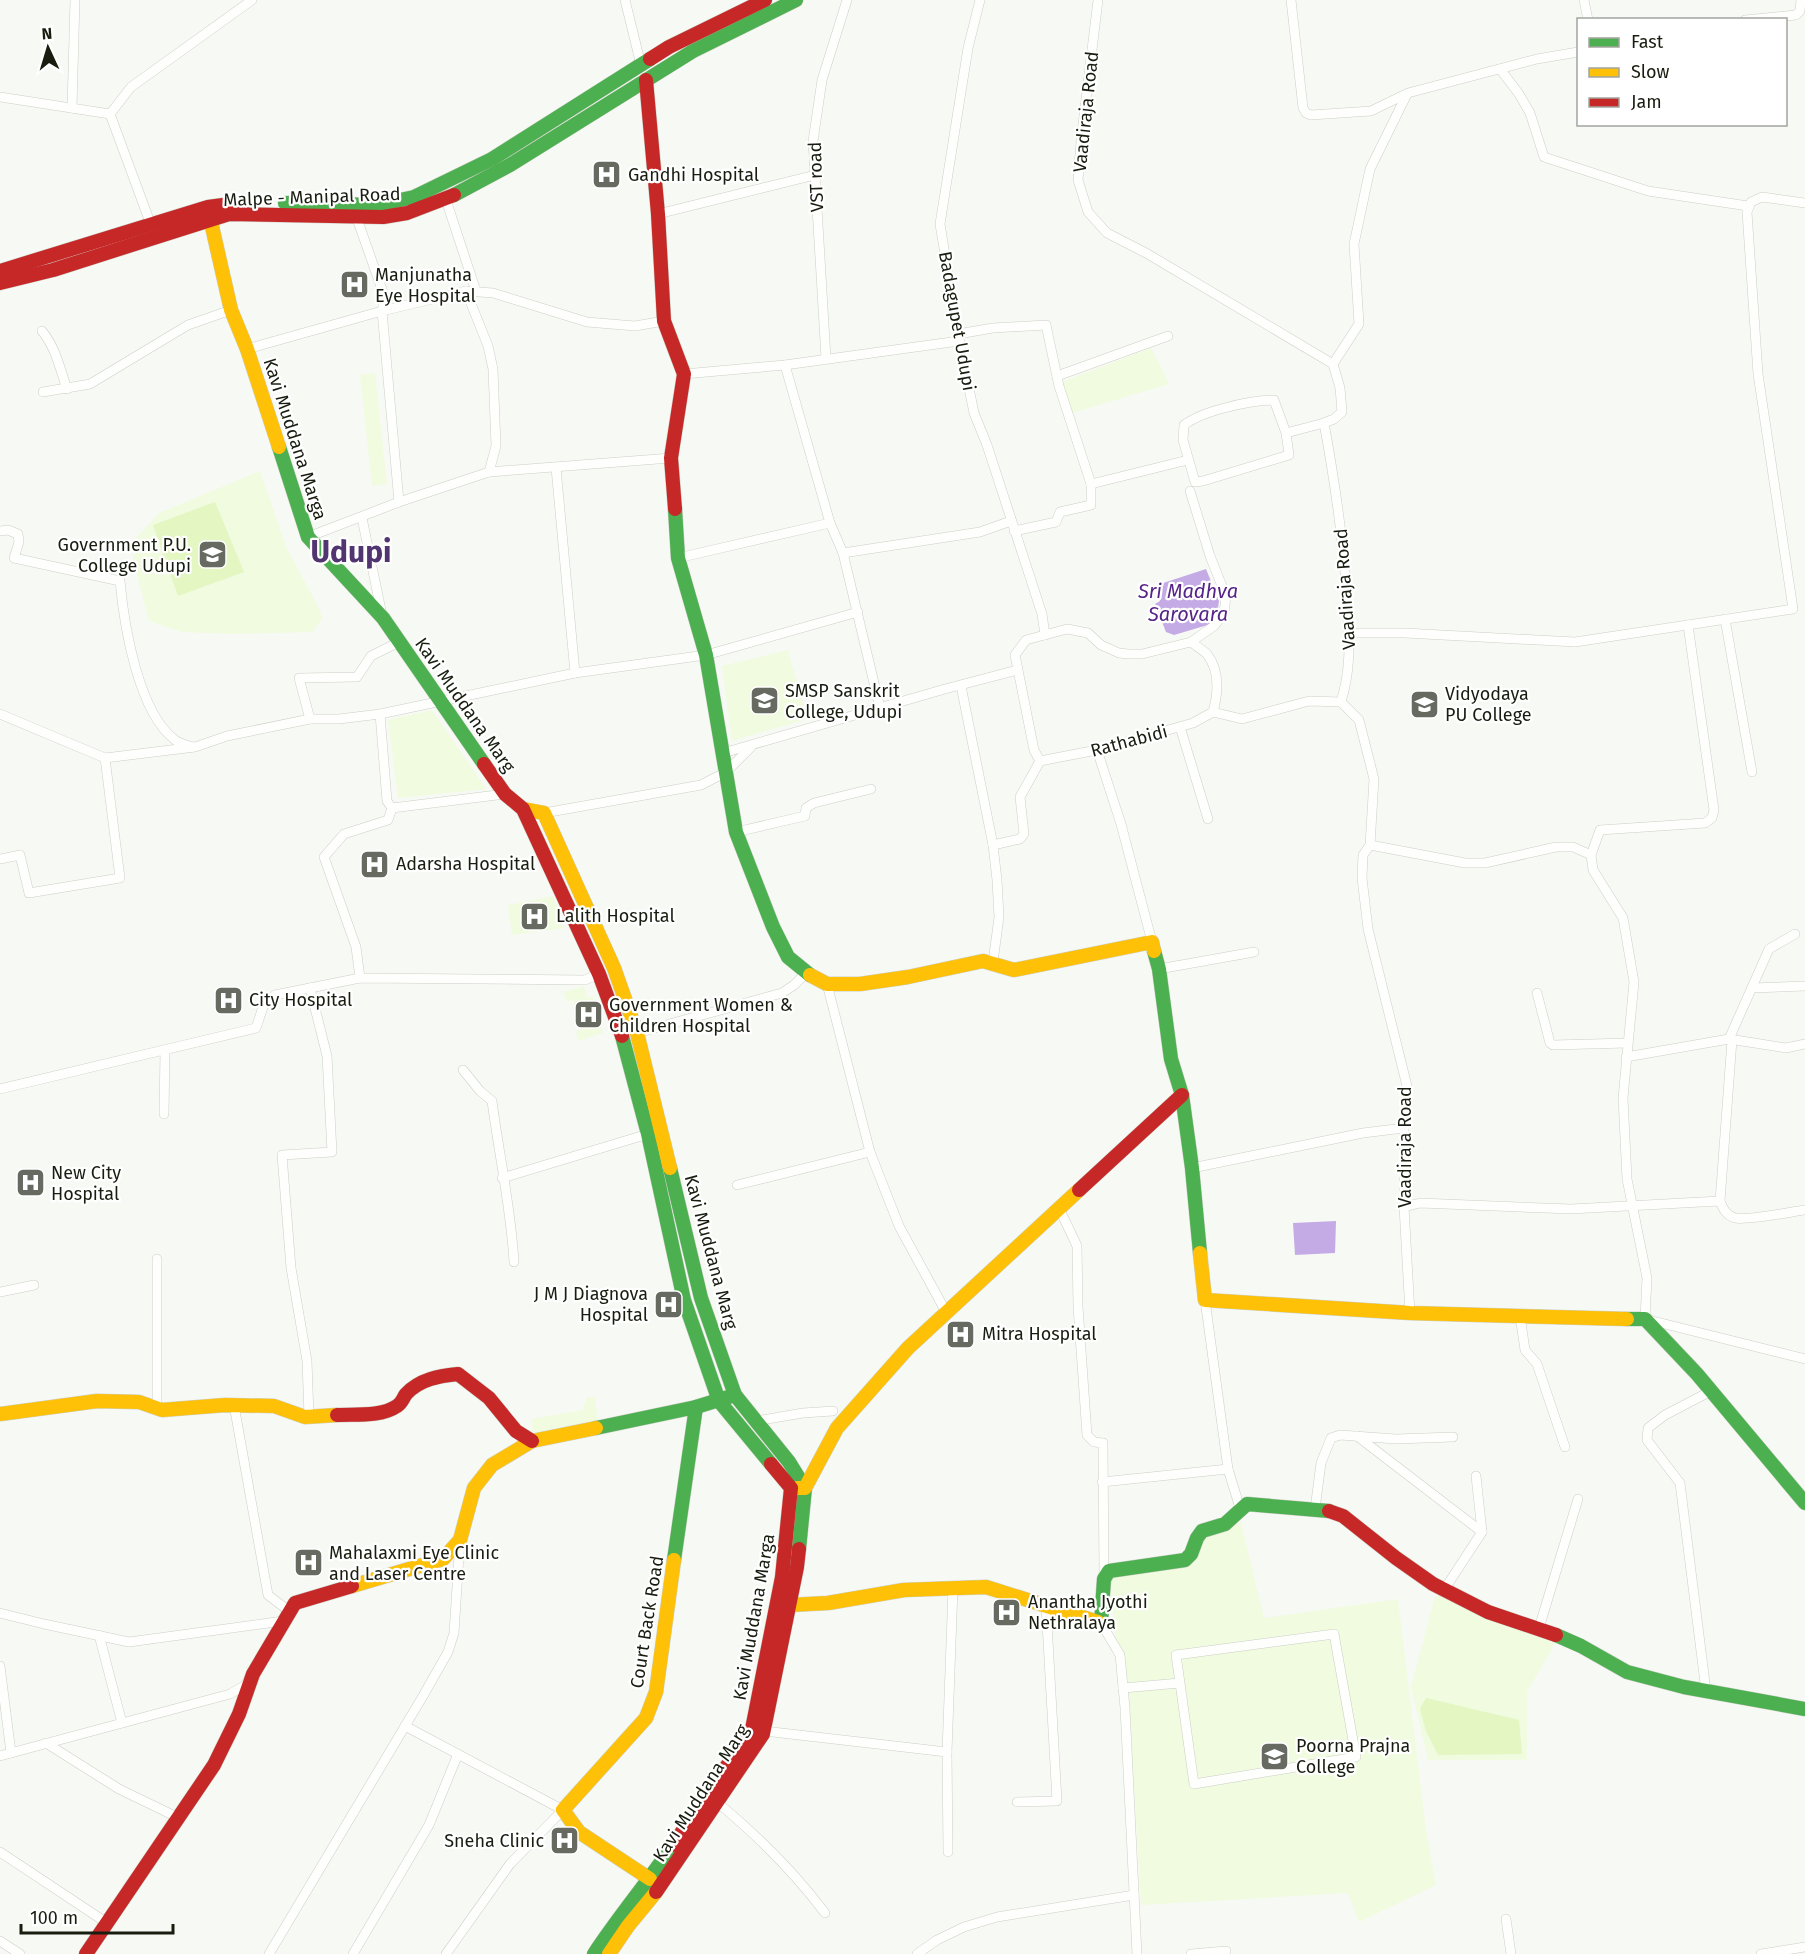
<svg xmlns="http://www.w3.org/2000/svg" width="1805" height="1954" viewBox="0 0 1805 1954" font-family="'Fira Sans',sans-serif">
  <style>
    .built { fill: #f0fbe0 }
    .green { fill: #e4f6c2 }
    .water { fill: #c4abe5 }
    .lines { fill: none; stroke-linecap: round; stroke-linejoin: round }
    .street-casing { stroke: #cccfc6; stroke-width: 10 }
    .fast-casing { stroke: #cccfc6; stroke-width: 15 }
    .slow-casing { stroke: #cccfc6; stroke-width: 15 }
    .jam-casing { stroke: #cccfc6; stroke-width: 15 }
    .street { stroke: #fefefd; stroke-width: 9 }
    .fast { stroke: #4caf50; stroke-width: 14 }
    .slow { stroke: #ffc107; stroke-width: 14 }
    .jam { stroke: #c62828; stroke-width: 14 }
    .labels { text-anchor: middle; stroke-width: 4.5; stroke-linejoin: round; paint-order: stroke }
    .street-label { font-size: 18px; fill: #191d10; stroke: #fff }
    .poi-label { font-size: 18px; fill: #191d10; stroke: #fff; text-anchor: start }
    .water-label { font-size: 20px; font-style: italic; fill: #562487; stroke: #fff }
    .town-label { font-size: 30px; font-weight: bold; fill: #503570; stroke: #fff }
  </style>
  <rect width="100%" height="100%" fill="#f7faf4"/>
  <g class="built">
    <path d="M1151,348L1169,384L1072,413L1062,382Z"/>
    <path d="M375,373L387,484L372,486L360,375Z"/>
    <path d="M260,471L287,549L320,610L322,619L313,632L235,634L182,632L149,621L133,560L136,538L159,513Z"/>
    <path d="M788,650L807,719L732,741L722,666Z"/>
    <path d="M432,710L486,789L398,798L388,720Z"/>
    <path d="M553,896L565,928L512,935L508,905Z"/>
    <path d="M584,986L587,998L593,996L603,1033L578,1041L576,1031L582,1029L573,1000L567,1002L564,992Z"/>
    <path d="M587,1397H595L598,1420L533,1433L531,1419L583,1410Z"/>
    <path d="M1241,1523L1264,1618L1398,1599L1426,1830L1436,1885L1359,1922L1348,1893L1141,1905L1128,1682L1116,1638L1109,1583L1115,1574L1191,1561L1209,1534Z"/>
    <path d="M1448,1589L1562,1631L1527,1692V1760H1428L1411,1687L1435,1597Z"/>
  </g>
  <g class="green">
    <path d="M215,502L244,572L178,596L153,525Z"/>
    <path d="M1426,1698L1519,1720L1522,1754L1438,1755L1426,1731L1420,1709Z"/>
  </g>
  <g class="water">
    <path d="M1206,569L1219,601L1217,615L1211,624L1174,635L1166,632L1155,604L1160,601L1154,586Z"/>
    <path d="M1336,1221L1335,1253L1295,1255L1293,1223Z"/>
  </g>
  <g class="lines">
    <defs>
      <g id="street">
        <path d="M625,0L641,65"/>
        <path d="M980,0L968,48L940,224L958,334L974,413L987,445L1042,614L1045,635"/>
        <path d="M1098,0L1081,141L1078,180L1088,212L1107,233L1146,253L1333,364L1340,388L1342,412L1334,419L1324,423C1335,483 1344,541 1347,602C1349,639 1352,665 1341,702"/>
        <path d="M1291,0L1303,108L1306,113L1311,115L1371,111L1408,93L1537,59L1578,52"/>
        <path d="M1584,0L1588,20"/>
        <path d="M1745,20L1796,15L1800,11L1801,0"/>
        <path d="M1500,69L1519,94L1530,113L1544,157L1648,191L1748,206"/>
        <path d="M0,97L110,114L151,225"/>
        <path d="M72,108L75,0"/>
        <path d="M110,114L131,87L252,0"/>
        <path d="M445,197L476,291"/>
        <path d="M355,213L385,298L382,311L399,502"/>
        <path d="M658,214L815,175"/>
        <path d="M466,291L488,346L493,369L496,446L489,472"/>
        <path d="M42,331C56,348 60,369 67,389"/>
        <path d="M958,334L993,328L1046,325L1059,386L1091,484L1188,460"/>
        <path d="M247,349L382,311L466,291L493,293L587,322L635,326L664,321"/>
        <path d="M826,358L813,141L822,80L847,0"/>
        <path d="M1333,364L1359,324L1354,244L1370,169L1407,94"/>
        <path d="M785,365L830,523L843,553L880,708"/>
        <path d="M684,374L785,365L959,341"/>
        <path d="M1057,376L1168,336"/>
        <path d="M43,392L90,384L188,325L231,310"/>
        <path d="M1286,433L1289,455L1203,481L1195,482L1183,440L1184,425C1204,410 1249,401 1274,400L1286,433L1324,423"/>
        <path d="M556,468L575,673"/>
        <path d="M1190,491L1210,556L1226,596L1224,613L1214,626L1191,642"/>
        <path d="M362,518L382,615"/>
        <path d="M0,531L8,530L18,534L19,542L14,558L120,581C124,625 138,712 175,740C180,744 187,745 193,747"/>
        <path d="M1014,531L1056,522L1060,512L1091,505V484"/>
        <path d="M308,537L399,502L489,472L671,458"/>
        <path d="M843,553L980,532L1011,521"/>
        <path d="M678,558L830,523"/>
        <path d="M1725,619L1752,772"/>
        <path d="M1067,629L1088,633L1101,645L1119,653L1128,654H1142L1191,642C1196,646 1203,650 1207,654C1220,671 1218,694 1213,712L1193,723L1097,750L1040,761L1034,750L1015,655L1026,640Z"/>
        <path d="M1350,633H1405L1575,642L1793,609L1758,374L1747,212L1751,202L1762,197L1805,203"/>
        <path d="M961,686L993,845L997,880L999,917L993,962"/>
        <path d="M1341,702L1359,720L1374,779L1370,845L1363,855L1362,878L1368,929L1407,1086L1404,1128V1207L1410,1313"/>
        <path d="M1213,712L1242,719L1309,701L1341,702"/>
        <path d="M0,714L105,758"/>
        <path d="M380,714L387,801L392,808"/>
        <path d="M310,719L299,678L357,677L371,656L399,642"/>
        <path d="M1180,727L1208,819"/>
        <path d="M1097,750L1121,824L1152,942"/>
        <path d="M723,753L945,689L1017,670"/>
        <path d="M392,808L505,794"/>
        <path d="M544,813L701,785L726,772L751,747"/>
        <path d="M736,832L805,816L806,808L814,803L871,789"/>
        <path d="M993,845L1020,839L1024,834L1020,797L1040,761"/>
        <path d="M1370,845L1465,863H1485L1556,847H1573L1591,855L1593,870L1623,918L1634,982L1623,1098L1627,1179L1647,1278L1645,1319L1805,1359"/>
        <path d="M1591,855L1600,830L1705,823L1712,818L1714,810L1688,625"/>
        <path d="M0,859L20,855L29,893L120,878L105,758L195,747L227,736L310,719H339L380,714L575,673L706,655L858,612"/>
        <path d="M1159,969L1254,952"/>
        <path d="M360,978L356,947L324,857L344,834L388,820L392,808"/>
        <path d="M827,984L870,1152L899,1226L946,1312"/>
        <path d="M1752,988L1805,986"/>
        <path d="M1537,993L1550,1043L1553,1045L1627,1043"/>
        <path d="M637,1033L782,993L794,985L806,973"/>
        <path d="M1729,1039L1769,949L1795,934"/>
        <path d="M1732,1040L1720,1201C1723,1209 1726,1215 1735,1218C1746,1221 1790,1212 1805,1210"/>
        <path d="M1626,1057L1729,1039L1786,1048L1805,1044"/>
        <path d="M463,1070L480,1091L492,1101C499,1155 511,1208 514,1262"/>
        <path d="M0,1089L256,1028L264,1004L275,995L360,978L585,980L599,974"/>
        <path d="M164,1114L165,1050"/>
        <path d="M1192,1168L1363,1133L1404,1128"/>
        <path d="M502,1178L648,1134"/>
        <path d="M737,1185L870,1152"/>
        <path d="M1404,1207L1420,1203L1571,1209L1720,1201"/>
        <path d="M1059,1208L1077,1246L1078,1307L1087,1435L1094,1442L1103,1443L1104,1577"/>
        <path d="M157,1259V1408"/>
        <path d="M0,1292L34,1285"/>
        <path d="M1205,1300L1228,1469L1240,1508"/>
        <path d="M1520,1316L1525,1350L1537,1364L1565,1447"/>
        <path d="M234,1405L268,1595L289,1611"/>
        <path d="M309,1417L307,1361L291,1268L282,1155L332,1152L327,1056L310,988"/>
        <path d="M756,1421L803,1413L833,1411"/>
        <path d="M1357,1436L1482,1532L1444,1590"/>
        <path d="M1476,1476L1482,1532"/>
        <path d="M1102,1482L1228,1469"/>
        <path d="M1315,1509L1321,1463L1331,1438L1340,1435L1396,1439L1453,1437"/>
        <path d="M0,1613L44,1624L129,1642L283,1621"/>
        <path d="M1101,1623L1120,1655L1125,1708L1137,1954"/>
        <path d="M1539,1628L1578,1499"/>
        <path d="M99,1635L122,1723"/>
        <path d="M0,1666L11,1753"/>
        <path d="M1123,1688L1180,1683L1176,1655L1334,1634L1356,1757L1194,1784L1180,1683"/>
        <path d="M1706,1691L1680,1483L1647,1440L1648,1428L1665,1415L1711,1391"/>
        <path d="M405,1726L563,1810L510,1864L446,1954"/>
        <path d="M764,1731L947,1752"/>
        <path d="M46,1743L119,1789L179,1818"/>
        <path d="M0,1756L230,1694L244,1686L248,1681"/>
        <path d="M1017,1802L1057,1801L1046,1605"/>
        <path d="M718,1803C758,1836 794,1872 825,1913"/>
        <path d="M0,1852L107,1923"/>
        <path d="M948,1852L947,1752L953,1588"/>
        <path d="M1506,1919L1511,1954"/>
        <path d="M0,1941L20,1954"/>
        <path d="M269,1954L423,1696L448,1652L454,1633L460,1540"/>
        <path d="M353,1954L429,1825L458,1754"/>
        <path d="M917,1954L937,1940L964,1927L997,1917L1134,1895"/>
        <path d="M1191,1954L1226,1951"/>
        <path d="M1761,1954L1805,1947"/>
      </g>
      <g id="fast">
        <path d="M454,195L510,165L693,51L796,0"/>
        <path d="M285,203L377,205L414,197L492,159L650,59"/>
        <path d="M279,447L308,537L383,618L484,764"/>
        <path d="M675,509L678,558L706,655L736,832L773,927L788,957L810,975"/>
        <path d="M1154,951L1159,969L1171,1059L1182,1095L1192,1168L1200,1253"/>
        <path d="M622,1036L648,1134L684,1300L719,1401L771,1464"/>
        <path d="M670,1168L701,1298L735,1395L789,1462L805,1488L799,1549"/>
        <path d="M1627,1319H1645L1697,1374L1805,1503"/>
        <path d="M596,1428L696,1407L735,1395"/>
        <path d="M674,1560L696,1407"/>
        <path d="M1098,1622L1101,1623L1104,1579L1109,1571L1185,1560L1191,1554L1197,1538L1202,1531L1225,1524L1247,1504L1329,1511"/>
        <path d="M1556,1635L1581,1646L1627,1672L1684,1687L1805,1709"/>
        <path d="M594,1954C619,1916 648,1882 673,1845"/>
      </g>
      <g id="slow">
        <path d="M208,209L231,310L247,349L279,447"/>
        <path d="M523,809L544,813L614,968L637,1033L670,1168"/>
        <path d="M810,975L827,984H860L908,977L983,961L1014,970L1152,942L1154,951"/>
        <path d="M1200,1253L1205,1300L1410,1313L1627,1319"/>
        <path d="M0,1414L97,1401L139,1402L162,1410L225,1405L274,1406L305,1417L337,1415"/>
        <path d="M797,1488H805L837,1428L908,1348L1079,1190"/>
        <path d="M352,1586L443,1559L460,1540L474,1488L492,1465L532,1441L596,1428"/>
        <path d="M789,1605L828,1603L904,1590L986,1587L1098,1622"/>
        <path d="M650,1879L579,1832L563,1810L646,1718L656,1692L674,1560"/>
        <path d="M609,1954L628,1926L656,1892"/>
      </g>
      <g id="jam">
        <path d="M650,59L669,47L765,0"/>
        <path d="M646,80L658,214L664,321L684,374L671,458L675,509"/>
        <path d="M0,271L208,207L238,203"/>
        <path d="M0,283L53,270L229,214L383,217L407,213L454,195"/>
        <path d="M484,764L505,794L523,809L599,974L622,1036"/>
        <path d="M1079,1190L1182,1095"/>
        <path d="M337,1415C356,1414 381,1417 397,1406C402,1403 403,1398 406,1394C420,1379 439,1376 458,1374L489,1398L516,1431L532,1441"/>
        <path d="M1329,1511L1343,1516L1396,1558L1433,1584L1488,1612L1556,1635"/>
        <path d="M673,1845L752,1729L782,1577L791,1488L771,1464"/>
        <path d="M656,1892L763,1734L797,1567L799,1549"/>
        <path d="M86,1954L214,1765L239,1714L253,1674L295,1603L352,1586"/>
      </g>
    </defs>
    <use href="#street" class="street-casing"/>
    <use href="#fast" class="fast-casing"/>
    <use href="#slow" class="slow-casing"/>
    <use href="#jam" class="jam-casing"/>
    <use href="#street" class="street"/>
    <use href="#fast" class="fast"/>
    <use href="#slow" class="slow"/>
    <use href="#jam" class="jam"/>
  </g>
  <defs>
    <symbol id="hospital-square" viewBox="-11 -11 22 22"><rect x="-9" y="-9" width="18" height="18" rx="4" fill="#676a60" stroke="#fff"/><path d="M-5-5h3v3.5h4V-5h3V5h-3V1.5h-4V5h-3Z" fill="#fff"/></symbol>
    <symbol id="university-square" viewBox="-11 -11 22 22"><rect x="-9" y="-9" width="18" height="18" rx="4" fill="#676a60" stroke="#fff"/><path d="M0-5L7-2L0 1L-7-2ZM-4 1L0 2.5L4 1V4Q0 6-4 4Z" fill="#fff"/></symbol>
  </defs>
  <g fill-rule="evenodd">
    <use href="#hospital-square" x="590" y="158" width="33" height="33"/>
    <use href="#hospital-square" x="338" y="268" width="33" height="33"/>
    <use href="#university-square" x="196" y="538" width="33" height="33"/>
    <use href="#university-square" x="748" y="684" width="33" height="33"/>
    <use href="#university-square" x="1408" y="688" width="33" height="33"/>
    <use href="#hospital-square" x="358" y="848" width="33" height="33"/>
    <use href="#hospital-square" x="518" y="900" width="33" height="33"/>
    <use href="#hospital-square" x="212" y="984" width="33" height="33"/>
    <use href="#hospital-square" x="572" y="998" width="33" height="33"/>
    <use href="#hospital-square" x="14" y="1166" width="33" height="33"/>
    <use href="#hospital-square" x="652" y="1288" width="33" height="33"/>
    <use href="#hospital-square" x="944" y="1318" width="33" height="33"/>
    <use href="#hospital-square" x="292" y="1546" width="33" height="33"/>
    <use href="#hospital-square" x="990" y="1596" width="33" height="33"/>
    <use href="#university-square" x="1258" y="1740" width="33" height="33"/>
    <use href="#hospital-square" x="548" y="1824" width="33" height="33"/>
  </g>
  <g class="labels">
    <g class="street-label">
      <text transform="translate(1086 112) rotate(-84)" y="6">Vaadiraja Road</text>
      <text transform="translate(816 177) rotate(-92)" y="6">VST road</text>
      <text transform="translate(312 197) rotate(-2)" y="6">Malpe - Manipal Road</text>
      <text transform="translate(957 321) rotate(80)" y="6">Badagupet Udupi</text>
      <text transform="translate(295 439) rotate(72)" y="6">Kavi Muddana Marga</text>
      <text transform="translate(1345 589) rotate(-94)" y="6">Vaadiraja Road</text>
      <text transform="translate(465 705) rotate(55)" y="6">Kavi Muddana Marg</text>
      <text transform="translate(1129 741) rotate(-15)" y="6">Rathabidi</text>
      <text transform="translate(1405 1147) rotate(-90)" y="6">Vaadiraja Road</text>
      <text transform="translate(711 1252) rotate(75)" y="6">Kavi Muddana Marg</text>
      <text transform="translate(754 1617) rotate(-80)" y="6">Kavi Muddana Marga</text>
      <text transform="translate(647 1622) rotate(-81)" y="6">Court Back Road</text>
      <text transform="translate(701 1793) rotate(-57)" y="6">Kavi Muddana Marg</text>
    </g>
    <g class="poi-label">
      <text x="628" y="181">Gandhi Hospital</text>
      <text x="375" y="281">Manjunatha<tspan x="375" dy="21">Eye Hospital</tspan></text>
      <text x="191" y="551" text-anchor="end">Government P.U.<tspan x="191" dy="21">College Udupi</tspan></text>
      <text x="785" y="697">SMSP Sanskrit<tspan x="785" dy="21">College, Udupi</tspan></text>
      <text x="1445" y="700">Vidyodaya<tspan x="1445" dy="21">PU College</tspan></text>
      <text x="396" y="870">Adarsha Hospital</text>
      <text x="556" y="922">Lalith Hospital</text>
      <text x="249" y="1006">City Hospital</text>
      <text x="609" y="1011">Government Women &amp;<tspan x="609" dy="21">Children Hospital</tspan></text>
      <text x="51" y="1179">New City<tspan x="51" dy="21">Hospital</tspan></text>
      <text x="648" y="1300" text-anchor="end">J M J Diagnova<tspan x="648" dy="21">Hospital</tspan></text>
      <text x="982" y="1340">Mitra Hospital</text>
      <text x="329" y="1559">Mahalaxmi Eye Clinic<tspan x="329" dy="21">and Laser Centre</tspan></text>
      <text x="1028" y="1608">Anantha Jyothi<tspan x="1028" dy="21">Nethralaya</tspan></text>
      <text x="1296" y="1752">Poorna Prajna<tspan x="1296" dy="21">College</tspan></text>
      <text x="544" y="1847" text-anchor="end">Sneha Clinic</text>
    </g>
    <g class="water-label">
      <text x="1188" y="598">Sri Madhva<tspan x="1188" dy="23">Sarovara</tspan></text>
    </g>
    <g class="town-label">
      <text x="351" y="562">Udupi</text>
    </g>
  </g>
  <rect x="1577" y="18" width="210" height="108" fill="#ffffff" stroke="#a3a59f" stroke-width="1.5"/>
  <rect x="1589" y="38" width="30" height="9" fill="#4caf50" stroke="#a3a59f" stroke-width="1.5"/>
  <text x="1631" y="48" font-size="18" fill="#191d10">Fast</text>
  <rect x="1589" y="68" width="30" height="9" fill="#ffc107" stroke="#a3a59f" stroke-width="1.5"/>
  <text x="1631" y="78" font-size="18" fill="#191d10">Slow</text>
  <rect x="1589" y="98" width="30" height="9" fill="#c62828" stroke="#a3a59f" stroke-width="1.5"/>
  <text x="1631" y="108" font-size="18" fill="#191d10">Jam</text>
  <g transform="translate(48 48) rotate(356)" stroke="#ffffff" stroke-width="4.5" paint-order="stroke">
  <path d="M0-4.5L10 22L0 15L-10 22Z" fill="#191d10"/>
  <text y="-9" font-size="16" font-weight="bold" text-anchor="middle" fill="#191d10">N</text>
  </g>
  <path d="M21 1924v9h152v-9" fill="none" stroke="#191d10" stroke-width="3"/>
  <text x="30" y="1924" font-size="18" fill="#191d10" stroke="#ffffff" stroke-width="4.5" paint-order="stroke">100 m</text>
</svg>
